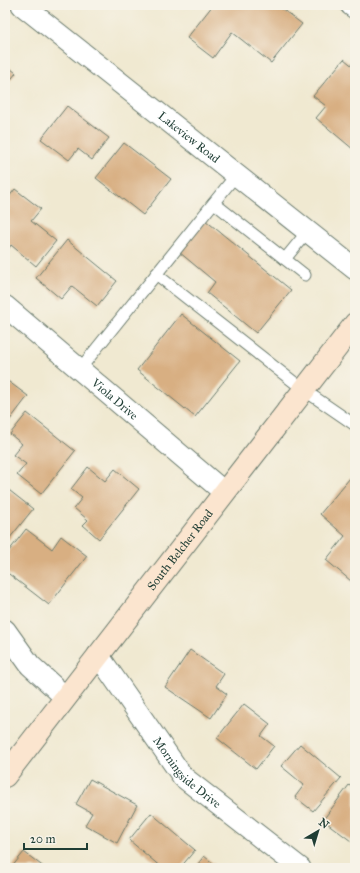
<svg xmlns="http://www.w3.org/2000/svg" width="360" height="873" viewBox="0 0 360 873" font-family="'IM FELL Great Primer',serif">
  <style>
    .building { fill: #d8af82 }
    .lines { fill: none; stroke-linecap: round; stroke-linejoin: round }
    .service-casing { stroke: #68796b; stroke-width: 13 }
    .minor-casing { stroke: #68796b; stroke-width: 23 }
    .secondary-casing { stroke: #68796b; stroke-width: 24 }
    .service { stroke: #fff; stroke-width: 11 }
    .minor { stroke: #fff; stroke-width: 21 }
    .secondary { stroke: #fbe5cf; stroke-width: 22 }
    .labels { text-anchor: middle; stroke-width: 3; stroke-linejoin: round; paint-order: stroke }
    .street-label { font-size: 12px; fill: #1f3d34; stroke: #f7f3e8 }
  </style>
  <rect width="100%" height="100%" fill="#f7f3e8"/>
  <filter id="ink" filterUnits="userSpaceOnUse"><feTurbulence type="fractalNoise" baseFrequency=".025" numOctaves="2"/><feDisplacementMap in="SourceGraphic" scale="8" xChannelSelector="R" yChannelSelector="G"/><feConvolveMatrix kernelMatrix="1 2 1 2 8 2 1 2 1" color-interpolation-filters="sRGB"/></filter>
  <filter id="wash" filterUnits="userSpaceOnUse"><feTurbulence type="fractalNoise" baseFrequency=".012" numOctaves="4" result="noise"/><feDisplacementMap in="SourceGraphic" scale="16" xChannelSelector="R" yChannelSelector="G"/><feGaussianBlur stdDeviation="0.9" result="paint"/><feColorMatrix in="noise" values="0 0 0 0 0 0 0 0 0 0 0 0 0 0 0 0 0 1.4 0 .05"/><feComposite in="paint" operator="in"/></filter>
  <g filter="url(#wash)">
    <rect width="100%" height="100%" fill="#f0e9d1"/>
    <g id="blocks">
      <g class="building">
        <path d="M213,5H277L302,24L271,63L232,32L213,58L187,38Z"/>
        <path d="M344,59L355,68L354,150L316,118L326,106L313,96Z"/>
        <path d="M5,64L16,73L5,87Z"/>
        <path d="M67,106L109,138L92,160L78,149L69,160L41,139Z"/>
        <path d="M124,143L171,179L143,215L96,178Z"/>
        <path d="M15,189L41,209L31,221L56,241L36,266L11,245L5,254V202Z"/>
        <path d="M205,220L291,290L256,333L207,293L215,282L179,252Z"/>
        <path d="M67,240L117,281L97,306L72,286L61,299L36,278Z"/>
        <path d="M181,314L240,361L195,417L137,370Z"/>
        <path d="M5,379L28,396L9,421L5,418Z"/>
        <path d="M27,413L75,451L41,494L17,475L26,464L13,455L22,444L10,434Z"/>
        <path d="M88,467L105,481L115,469L139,489L99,539L83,525L88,520L74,508L82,498L71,489Z"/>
        <path d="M350,478L355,482V576L351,581L326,560L345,536L320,514Z"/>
        <path d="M5,487L33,509L5,544Z"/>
        <path d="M26,529L52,549L61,536L87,556L49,605L5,571V556Z"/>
        <path d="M190,650L224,674L216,686L227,694L211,718L165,687Z"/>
        <path d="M244,704L270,724L261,736L274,746L256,769L217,738Z"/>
        <path d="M300,744L341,778L313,811L295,797L304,785L281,766Z"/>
        <path d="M90,779L137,805L117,843L85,825L92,813L76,804Z"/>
        <path d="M349,785L355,790V844L323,820Z"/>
        <path d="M151,813L195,850L180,868H162L129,840Z"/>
        <path d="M24,852L45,868H11Z"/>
        <path d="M204,856L219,868H195Z"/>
      </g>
    </g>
  </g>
  <g filter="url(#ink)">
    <use href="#blocks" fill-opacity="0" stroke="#68796b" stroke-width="1"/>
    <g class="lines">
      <defs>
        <g id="service">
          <path d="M214,203L305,275"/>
          <path d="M285,259L307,232"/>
          <path d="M156,274L304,390L355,425"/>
          <path d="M80,369L236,175"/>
        </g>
        <g id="minor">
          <path id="s1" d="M22,5L355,269"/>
          <path d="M351,5L355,8"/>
          <path id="s2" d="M5,306L224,492"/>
          <path d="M5,630L30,665L65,697"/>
          <path id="s3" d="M98,655L183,777L300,868"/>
        </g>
        <g id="secondary">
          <path id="s4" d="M5,776L355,324"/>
        </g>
      </defs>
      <use href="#service" class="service-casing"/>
      <use href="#minor" class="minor-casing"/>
      <use href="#secondary" class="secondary-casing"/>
      <use href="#service" class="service"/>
      <use href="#minor" class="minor"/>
      <use href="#secondary" class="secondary"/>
    </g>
  </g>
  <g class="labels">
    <g class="street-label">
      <text dy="4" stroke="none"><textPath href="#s1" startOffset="213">Lakeview Road</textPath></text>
      <text dy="4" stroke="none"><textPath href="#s2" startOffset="144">Viola Drive</textPath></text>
      <text dy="4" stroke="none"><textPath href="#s4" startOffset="286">South Belcher Road</textPath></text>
      <text dy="4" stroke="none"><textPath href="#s3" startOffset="148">Morningside Drive</textPath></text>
    </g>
  </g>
  <rect width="360" height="873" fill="none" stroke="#f7f3e8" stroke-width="20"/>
  <g transform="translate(318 831) rotate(38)" stroke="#f7f3e8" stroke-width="3" paint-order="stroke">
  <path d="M0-3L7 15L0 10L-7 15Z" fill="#1f3d34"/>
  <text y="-6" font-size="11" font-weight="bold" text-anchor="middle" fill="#1f3d34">N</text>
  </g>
  <path d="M24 843v6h63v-6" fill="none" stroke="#1f3d34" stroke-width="2"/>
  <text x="30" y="843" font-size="12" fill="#1f3d34" stroke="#f7f3e8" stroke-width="3" paint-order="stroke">20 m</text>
</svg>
